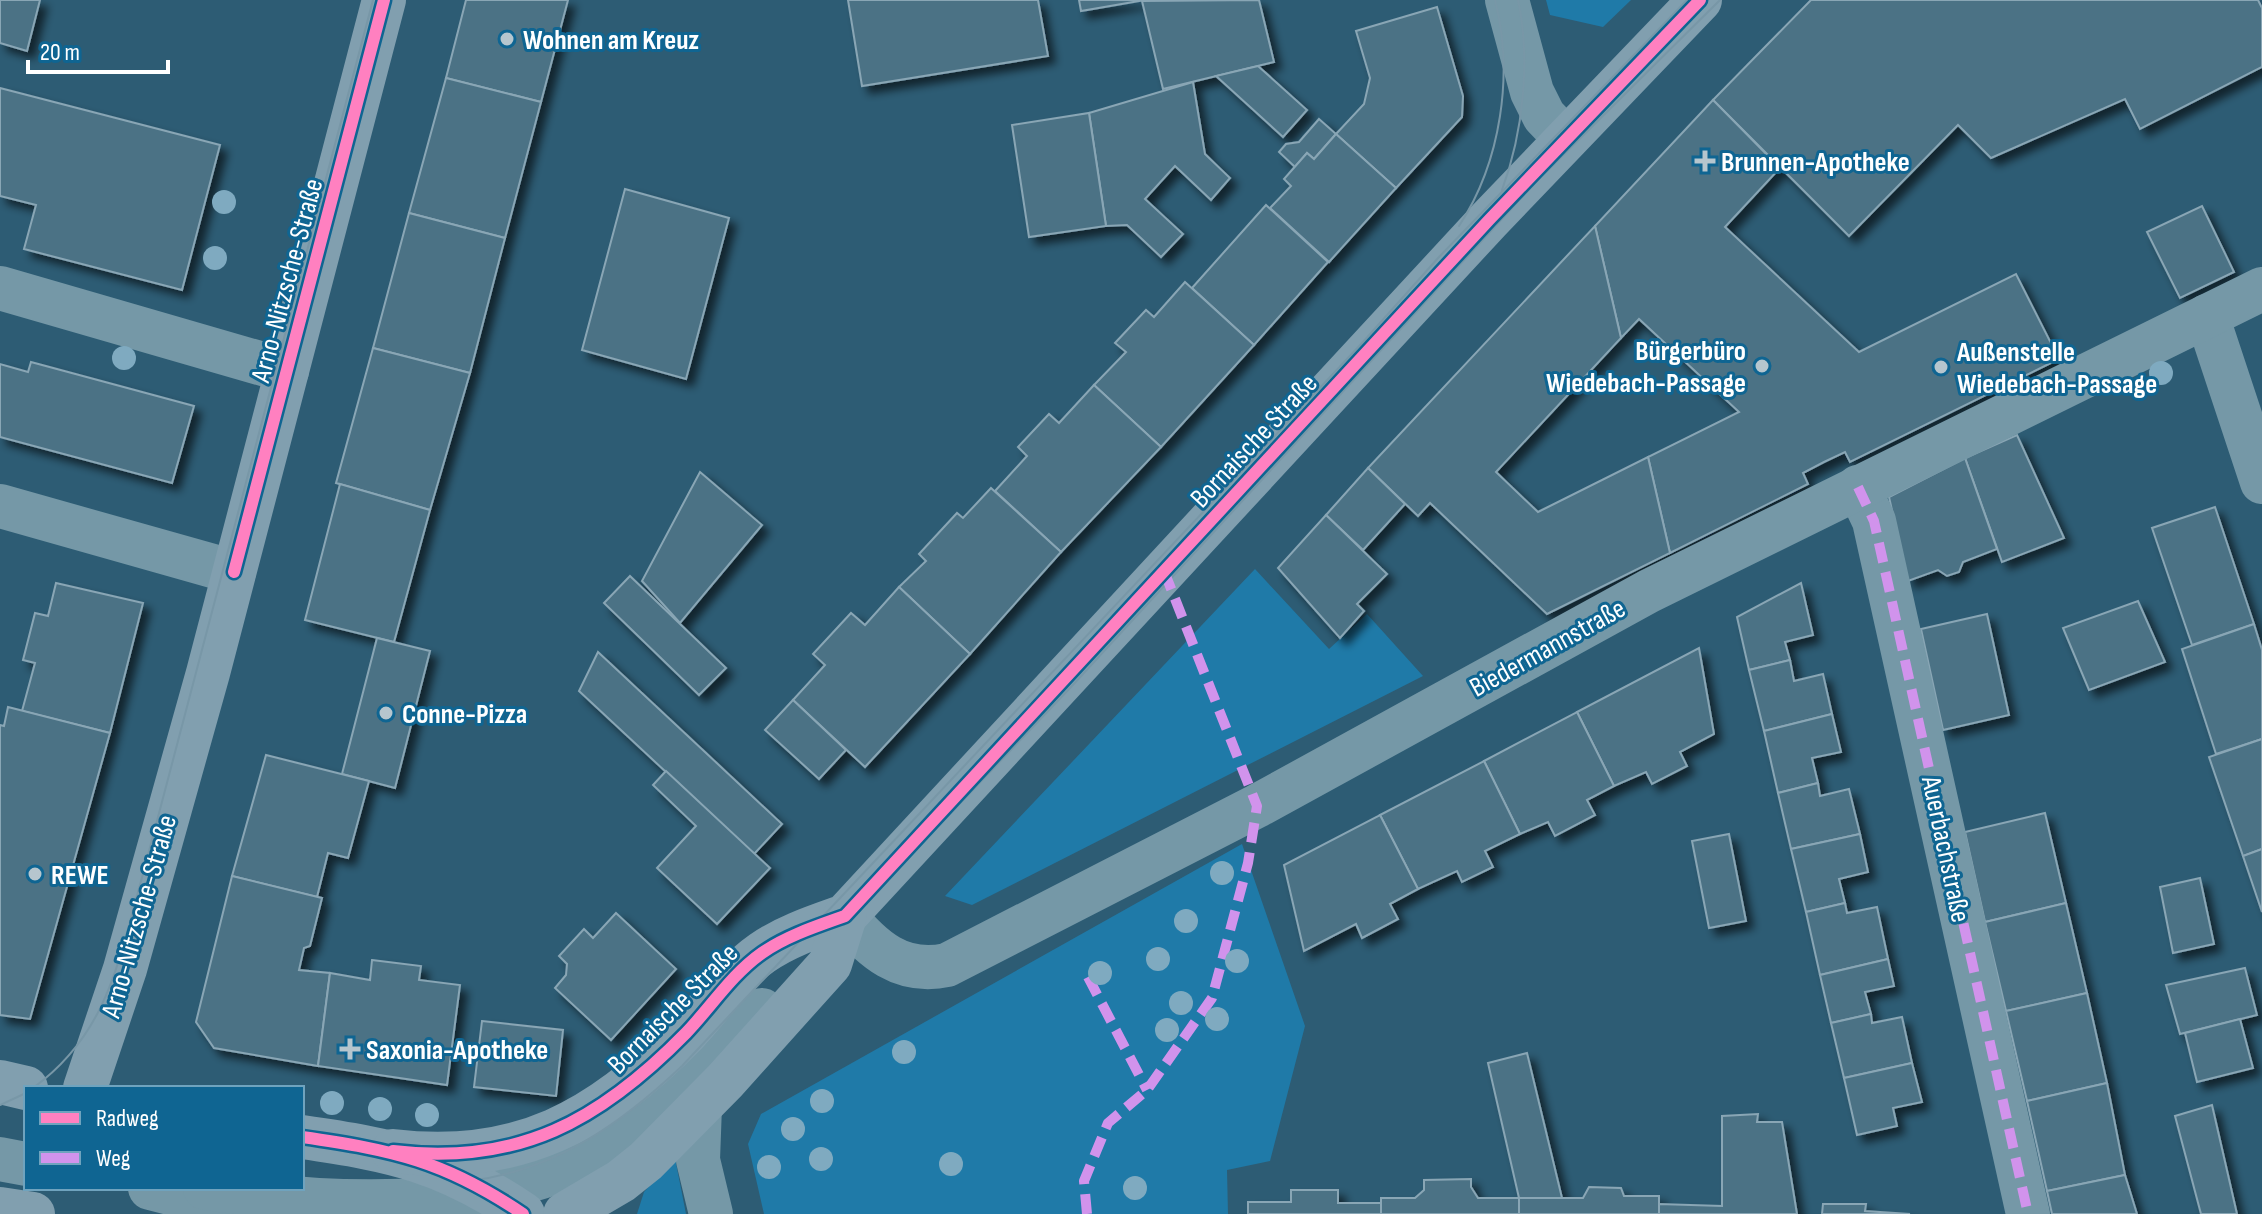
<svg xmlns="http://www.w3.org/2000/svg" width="2262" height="1214" viewBox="0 0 2262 1214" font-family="'Sofia Sans Condensed',sans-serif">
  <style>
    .green { fill: #1f7aa8 }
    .building { fill: #4c7285; stroke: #89a6b5; stroke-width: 2; filter: url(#shadow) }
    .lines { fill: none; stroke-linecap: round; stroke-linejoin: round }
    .minor { stroke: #7598a7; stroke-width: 44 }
    .major { stroke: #819faf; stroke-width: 44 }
    .tram { stroke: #7897a7; stroke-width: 2 }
    .quiet { stroke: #d193ec; stroke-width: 10; stroke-dasharray: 20 10; stroke-linecap: butt }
    .cycleway-casing { stroke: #0f6592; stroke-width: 17 }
    .cycleway { stroke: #ff80c0; stroke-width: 12 }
    .tree { fill: #7faac0 }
    .poi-dot { fill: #b6c6ce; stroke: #0f6592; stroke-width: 3 }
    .labels { text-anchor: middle; stroke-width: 6; stroke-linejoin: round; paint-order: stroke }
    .poi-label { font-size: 28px; font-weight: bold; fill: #fff; stroke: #0f6592; text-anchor: start }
    .street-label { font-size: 28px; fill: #fff; stroke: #0f6592 }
  </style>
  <defs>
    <filter id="shadow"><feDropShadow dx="7" dy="7" stdDeviation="4" flood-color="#0009"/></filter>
  </defs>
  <rect width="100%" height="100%" fill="#2d5c74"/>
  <g class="green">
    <path d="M1546,0H1631L1603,27L1550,15Z"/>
    <path d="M1255,569L1329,649L1367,614L1423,676L972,905L945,896Z"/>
    <path d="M1242,844L1305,1026L1270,1161L1227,1170L1228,1214H764L748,1144L761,1114Z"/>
    <path d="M675,1158L686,1214H637L644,1192Z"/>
  </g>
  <g class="building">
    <path d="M0,0H40L27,51L0,43Z"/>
    <path d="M466,0H568L541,102L446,78Z"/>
    <path d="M848,0H1038L1048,56L862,86Z"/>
    <path d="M1079,0H1145L1081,11Z"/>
    <path d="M1259,0L1274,62L1163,89L1142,1Z"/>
    <path d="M1811,0H2258L2262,8V67L2140,129L2125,99L1991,158L1958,125L1849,236L1713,100Z"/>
    <path d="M1437,7L1463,96L1462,117L1396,188L1336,134L1364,104L1370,78L1356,31Z"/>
    <path d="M1258,66L1307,110L1283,137L1216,76Z"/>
    <path d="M446,78L541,102L505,238L409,213Z"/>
    <path d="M1193,82L1205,154L1230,178L1211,200L1175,166L1145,199L1183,234L1161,257L1127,225L1106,226L1089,113Z"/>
    <path d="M0,88L220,145L182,290L24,249L36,205L0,196Z"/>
    <path d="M1713,100L1780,168L1725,227L1859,352L2016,274L2059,359L1850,462L1845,452L1824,462L1803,473L1808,484L1670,553L1648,457L1739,412L1639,319L1621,338L1595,226Z"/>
    <path d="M1089,113L1106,226L1029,237L1012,125Z"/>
    <path d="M1319,119L1336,134L1314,159L1307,153L1295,167L1279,152L1286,144L1299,142Z"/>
    <path d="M1336,134L1396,188L1329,262L1270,208L1291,186L1284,179L1307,153L1314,159Z"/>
    <path d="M625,189L729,218L686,379L582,350Z"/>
    <path d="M1266,205L1328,262L1254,345L1192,288Z"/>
    <path d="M2202,206L2234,272L2180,298L2147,232Z"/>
    <path d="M409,213L505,238L470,373L373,348Z"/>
    <path d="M1595,226L1621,338L1496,472L1538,512L1648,457L1670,553L1547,614L1430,503L1418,516L1368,468Z"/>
    <path d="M1185,282L1254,345L1161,447L1094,385L1126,352L1115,343L1146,310L1154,317Z"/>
    <path d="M373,348L470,373L430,510L336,483Z"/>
    <path d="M31,362L194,406L172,483L0,437V364L28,372Z"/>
    <path d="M1094,385L1161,447L1061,552L995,491L1027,456L1018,447L1049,414L1059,423Z"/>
    <path d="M2017,435L2064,538L2002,562L1965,458Z"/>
    <path d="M1965,458L1997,549L1963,562L1959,572L1947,576L1938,570L1908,581L1889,497Z"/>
    <path d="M1368,468L1405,504L1363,550L1326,515Z"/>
    <path d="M700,472L762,525L680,623L642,581Z"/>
    <path d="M340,484L430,510L394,642L305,620Z"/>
    <path d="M991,488L1061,552L970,654L899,587L926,561L919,554L957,513L963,518Z"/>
    <path d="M2215,507L2254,624L2192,645L2152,528Z"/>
    <path d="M1326,515L1387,574L1357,604L1364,611L1340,638L1278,568Z"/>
    <path d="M630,576L726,668L699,695L604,603Z"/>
    <path d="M56,583L143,603L110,733L22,711L35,663L23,660L35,613L48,616Z"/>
    <path d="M1801,583L1813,635L1785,642L1790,660L1749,670L1737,617Z"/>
    <path d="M899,587L970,654L865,767L793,700L825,665L813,654L851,613L865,625Z"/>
    <path d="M2138,601L2165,662L2089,690L2063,628Z"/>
    <path d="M1987,614L2009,715L1943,730L1921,629Z"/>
    <path d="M2254,624L2262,650V739L2216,754L2182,649Z"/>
    <path d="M377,638L430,651L395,788L342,774Z"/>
    <path d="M1699,648L1714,734L1680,752L1687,766L1652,784L1646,772L1614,786L1577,712Z"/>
    <path d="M598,652L782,824L754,854L579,691Z"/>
    <path d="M1790,660L1794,681L1823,674L1832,714L1764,731L1749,670Z"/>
    <path d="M793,700L846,750L819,779L765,730Z"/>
    <path d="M8,707L110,733L30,1019L0,1015V725L4,726Z"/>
    <path d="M1577,712L1614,786L1587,800L1595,815L1555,836L1548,822L1520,834L1484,761Z"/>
    <path d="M1832,714L1841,752L1812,758L1818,783L1778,793L1764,731Z"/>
    <path d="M2262,739V849L2243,856L2209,757Z"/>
    <path d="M266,755L369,781L348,858L328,853L317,897L232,876Z"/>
    <path d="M1484,761L1520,834L1485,851L1493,867L1462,882L1457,871L1418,889L1380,815Z"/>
    <path d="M666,771L770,868L717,924L657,868L696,826L653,785Z"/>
    <path d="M1818,783L1820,796L1849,789L1860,834L1791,849L1778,793Z"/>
    <path d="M2045,813L2066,903L1985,922L1965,832Z"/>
    <path d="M1380,815L1418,889L1390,904L1398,919L1362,938L1356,924L1304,951L1284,865Z"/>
    <path d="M1729,834L1746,921L1709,928L1692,841Z"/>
    <path d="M1860,834L1868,872L1839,879L1845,903L1806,912L1791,849Z"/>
    <path d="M2262,849V912L2243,856Z"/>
    <path d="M232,876L322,898L310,946L304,948L299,970L330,973L318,1066L214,1048L196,1022Z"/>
    <path d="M2200,878L2214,944L2173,953L2160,887Z"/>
    <path d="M1845,903L1847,913L1877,907L1888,959L1820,975L1806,912Z"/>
    <path d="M2066,903L2087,993L2006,1011L1985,922Z"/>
    <path d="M616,913L676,969L611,1040L555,988L566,975L567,964L559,956L584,929L593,938Z"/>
    <path d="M1888,959L1894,986L1865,992L1871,1014L1831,1023L1820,975Z"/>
    <path d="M372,960L421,966L419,980L460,985L447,1085L318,1066L330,973L370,980Z"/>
    <path d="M2245,968L2257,1015L2180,1034L2166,985Z"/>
    <path d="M2087,993L2107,1083L2027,1101L2006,1011Z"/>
    <path d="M1871,1014L1872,1023L1902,1017L1912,1063L1844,1078L1831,1023Z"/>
    <path d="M2240,1019L2253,1068L2197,1082L2185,1033Z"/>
    <path d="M482,1021L563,1030L556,1096L474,1087Z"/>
    <path d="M1527,1053L1562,1198H1519L1488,1063Z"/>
    <path d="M1912,1063L1922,1102L1893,1108L1897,1126L1857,1135L1844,1078Z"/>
    <path d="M2107,1083L2125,1175L2047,1191L2027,1101Z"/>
    <path d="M2212,1105L2237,1214H2201L2175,1116Z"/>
    <path d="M1758,1114L1757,1122H1782L1797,1214H1659V1204L1722,1206V1116Z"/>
    <path d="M2125,1175L2137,1214H2052L2047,1191Z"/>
    <path d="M1471,1179V1187L1478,1198H1519V1214H1381V1198H1415L1424,1190V1180Z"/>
    <path d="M1589,1187L1621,1188L1624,1196H1659V1214H1519V1198H1583Z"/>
    <path d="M1291,1190H1338V1203H1381V1214H1248V1202H1291Z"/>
    <path d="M1823,1204H1866L1865,1211L1910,1214H1822Z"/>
  </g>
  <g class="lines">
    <g class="minor">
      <path d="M1507,0L1532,92L1544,116L1566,139"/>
      <path d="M0,288L287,371"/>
      <path d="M2207,316L2262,482"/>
      <path d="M1858,487L1874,521L2028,1214"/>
      <path d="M0,506L234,572"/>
      <path d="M845,916C872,949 901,975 947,965L1257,806L1649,591L2262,289"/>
      <path d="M700,1106L698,1160L711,1214"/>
      <path d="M0,1159L26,1164"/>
      <path d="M150,1188L233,1209"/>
      <path d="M205,1188C358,1210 511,1214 642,1130C686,1096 723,1050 762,1010"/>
    </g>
    <g class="major">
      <path d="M0,1082L26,1088"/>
      <path d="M85,1088L125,969L208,673L384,0"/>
      <path d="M302,1137C393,1150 445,1161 523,1214"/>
      <path d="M393,1151C518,1166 600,1121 686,1033C711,1007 732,974 762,953C786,936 817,926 845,916L1489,220L1700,0"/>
      <path d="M0,1209L33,1214"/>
      <path d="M565,1214L621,1181L646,1161L725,1081L830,964L845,916"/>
    </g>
    <g class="tram">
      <path d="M1502,190C1523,133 1531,60 1518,0"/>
      <path d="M1459,226C1501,162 1514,74 1495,0"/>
      <path d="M844,925L1071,687L1536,182L1720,0"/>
      <path d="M33,1088C109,1033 119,958 143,874L373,0"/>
      <path d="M0,1105L26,1093"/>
      <path d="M469,1181C554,1171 621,1124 682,1066L1363,342L1439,257L1687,0"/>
    </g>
    <g class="quiet">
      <path d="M1858,487L1874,521L2028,1214"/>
      <path d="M1088,977L1147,1090"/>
      <path d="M1087,1214L1084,1181L1108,1123L1147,1090L1212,998L1248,863L1257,806L1164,571"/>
    </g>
    <defs>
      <g id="cycleway">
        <path d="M234,572L384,0"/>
        <path d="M302,1137C393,1150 445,1161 523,1214"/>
        <path d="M393,1151C518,1166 600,1121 686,1033C711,1007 732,974 762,953C786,936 817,926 845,916L1489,220L1700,0"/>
      </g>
    </defs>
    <use href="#cycleway" class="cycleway-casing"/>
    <use href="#cycleway" class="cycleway"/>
  </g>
  <g class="tree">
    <circle cx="224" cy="202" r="12"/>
    <circle cx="215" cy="258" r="12"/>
    <circle cx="124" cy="358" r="12"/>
    <circle cx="2161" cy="373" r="12"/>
    <circle cx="1222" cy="873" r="12"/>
    <circle cx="1186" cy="921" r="12"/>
    <circle cx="1158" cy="959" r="12"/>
    <circle cx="1237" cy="961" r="12"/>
    <circle cx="1100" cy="973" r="12"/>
    <circle cx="1181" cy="1003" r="12"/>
    <circle cx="1217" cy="1019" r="12"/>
    <circle cx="1167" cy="1030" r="12"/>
    <circle cx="904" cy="1052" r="12"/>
    <circle cx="822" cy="1101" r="12"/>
    <circle cx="332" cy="1103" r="12"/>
    <circle cx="380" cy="1109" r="12"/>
    <circle cx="427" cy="1115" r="12"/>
    <circle cx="793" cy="1129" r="12"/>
    <circle cx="821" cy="1159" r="12"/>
    <circle cx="951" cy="1164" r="12"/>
    <circle cx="769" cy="1167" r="12"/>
    <circle cx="1135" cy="1188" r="12"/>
  </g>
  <g class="poi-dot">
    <circle cx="507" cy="39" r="8"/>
    <path d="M1701 149h8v8h8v8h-8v8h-8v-8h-8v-8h8z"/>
    <circle cx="1762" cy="366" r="8"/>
    <circle cx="1941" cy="367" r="8"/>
    <circle cx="386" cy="713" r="8"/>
    <circle cx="35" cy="874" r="8"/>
    <path d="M346 1037h8v8h8v8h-8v8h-8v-8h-8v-8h8z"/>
  </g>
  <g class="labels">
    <g class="poi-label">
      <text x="523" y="49">Wohnen am Kreuz</text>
      <text x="1721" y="171">Brunnen-Apotheke</text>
      <text x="1746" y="360" text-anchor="end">Bürgerbüro<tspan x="1746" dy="32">Wiedebach-Passage</tspan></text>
      <text x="1957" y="361">Außenstelle<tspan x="1957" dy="32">Wiedebach-Passage</tspan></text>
      <text x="402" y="723">Conne-Pizza</text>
      <text x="51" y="884">REWE</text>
      <text x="366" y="1059">Saxonia-Apotheke</text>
    </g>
    <g class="street-label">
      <text transform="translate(286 280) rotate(-75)" y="10">Arno-Nitzsche-Straße</text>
      <text transform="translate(1253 440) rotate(-47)" y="10">Bornaische Straße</text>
      <text transform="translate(1547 647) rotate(-29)" y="10">Biedermannstraße</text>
      <text transform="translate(1947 849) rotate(78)" y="10">Auerbachstraße</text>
      <text transform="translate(138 916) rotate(-74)" y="10">Arno-Nitzsche-Straße</text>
      <text transform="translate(672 1008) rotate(-45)" y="10">Bornaische Straße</text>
    </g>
  </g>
  <rect x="24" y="1086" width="280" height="104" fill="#0f6592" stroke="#6fa3be" stroke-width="2"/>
  <rect x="40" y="1112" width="40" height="12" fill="#ff80c0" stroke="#6fa3be" stroke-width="2"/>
  <text x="96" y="1126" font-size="24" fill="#ffffff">Radweg</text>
  <rect x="40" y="1152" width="40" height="12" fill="#d193ec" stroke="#6fa3be" stroke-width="2"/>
  <text x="96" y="1166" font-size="24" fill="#ffffff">Weg</text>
  <path d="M28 60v12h140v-12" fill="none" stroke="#ffffff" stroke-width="4"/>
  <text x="40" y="60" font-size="24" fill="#ffffff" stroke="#0f6592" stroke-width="6" paint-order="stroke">20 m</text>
</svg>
